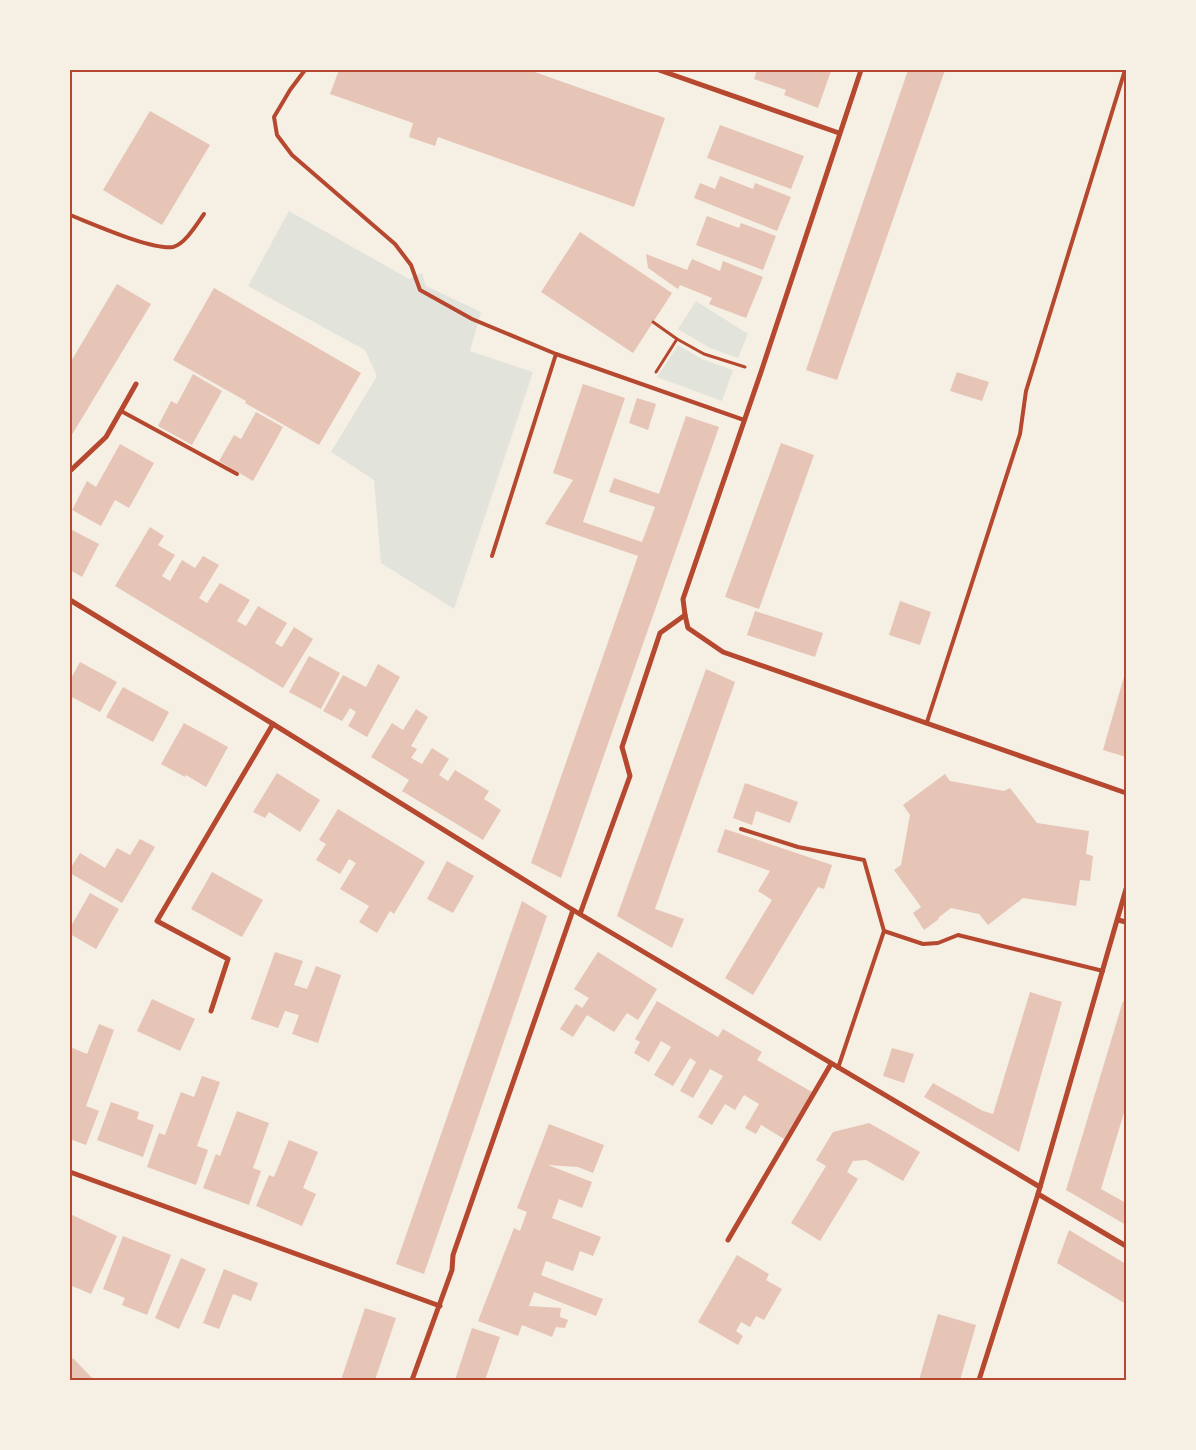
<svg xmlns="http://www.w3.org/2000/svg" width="1196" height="1450" viewBox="0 0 1196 1450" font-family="Manrope,sans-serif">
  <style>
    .green { fill: #e2e4dc }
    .building { fill: #e6c5b7 }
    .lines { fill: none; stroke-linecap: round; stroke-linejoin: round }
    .path { stroke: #b5482f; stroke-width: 3 }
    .service { stroke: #b5482f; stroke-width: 4 }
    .minor { stroke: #b5482f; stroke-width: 5 }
    .neatline { fill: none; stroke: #b5482f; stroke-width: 2 }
  </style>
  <rect width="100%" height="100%" fill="#f6efe4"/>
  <g class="green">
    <path d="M289,211L409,279L422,273L426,286L481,312L470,351L533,372L454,609L381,563L374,480L331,452L377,376L365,350L248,286Z"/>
    <path d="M696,301L748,334L738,358L710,348L678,329Z"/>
    <path d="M678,345L702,359L733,370L722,401L657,377Z"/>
  </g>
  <g class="building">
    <path d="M339,70H529L665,118L634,207L438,137L435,146L409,137L413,123L330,94Z"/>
    <path d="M757,70H829L831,71L818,108L784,95L786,90L754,79Z"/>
    <path d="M908,70H945L837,380L806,370Z"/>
    <path d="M150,111L210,145L162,225L103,190Z"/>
    <path d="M720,125L804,156L791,189L707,158Z"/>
    <path d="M720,176L753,189L755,183L791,197L777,231L694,198L700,183L715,189Z"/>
    <path d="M707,216L739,228L741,223L776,236L763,270L696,245Z"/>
    <path d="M580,232L672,293L633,353L541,292Z"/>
    <path d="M646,254L687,270L692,259L720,271L723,261L763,277L746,318L709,304L712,298L680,285L678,289L648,268Z"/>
    <path d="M117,284L151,304L70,438V363Z"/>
    <path d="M214,288L361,373L319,445L245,403L246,401L173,360Z"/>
    <path d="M957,372L989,382L982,401L950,391Z"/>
    <path d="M193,374L222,391L192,445L158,426L171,401L177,404Z"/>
    <path d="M583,384L625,398L583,522L642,542L655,507L609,492L614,478L659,494L686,416L719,427L561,878L531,863L638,556L545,524L573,480L553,473Z"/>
    <path d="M637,398L656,404L648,430L629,423Z"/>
    <path d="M256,412L283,427L253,481L219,461L234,435L241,439Z"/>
    <path d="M781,443L814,455L759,609L725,597Z"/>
    <path d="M120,444L154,463L129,508L115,500L101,526L72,510L87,481L96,487Z"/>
    <path d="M150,527L164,536L158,545L175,555L162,576L170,581L182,560L195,568L203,556L219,565L199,598L207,603L220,583L250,600L237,621L246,626L258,606L287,623L275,643L282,647L294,627L313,639L283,688L115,586Z"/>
    <path d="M70,529L99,544L82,577L70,570Z"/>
    <path d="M900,601L931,612L920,645L889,635Z"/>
    <path d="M755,611L823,633L815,657L747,635Z"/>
    <path d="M309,656L340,673L321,709L289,692Z"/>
    <path d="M80,662L117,682L100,712L70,696V680Z"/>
    <path d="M378,664L400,677L367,737L348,726L356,712L350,708L342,721L323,711L343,675L366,687Z"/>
    <path d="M706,669L735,682L655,909L684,919L672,948L617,916Z"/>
    <path d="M1125,673H1126V757L1103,750Z"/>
    <path d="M123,687L169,712L153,742L106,717Z"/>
    <path d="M416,709L428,717L411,746L417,749L411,758L422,764L432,748L449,759L439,775L448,781L455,770L489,791L484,799L501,810L483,840L402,791L409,780L371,757L392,723L403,730Z"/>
    <path d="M184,723L228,747L206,787L186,775L185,777L161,764Z"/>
    <path d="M277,773L320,800L300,832L269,812L265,818L253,812Z"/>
    <path d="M945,774L950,781L1004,791L1010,788L1037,823L1089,831L1086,854L1093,856L1090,881L1080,880L1076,906L1023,898L988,925L979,914L951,908L938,918L939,919L924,930L913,913L921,907L894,870L901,865L910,815L903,805Z"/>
    <path d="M745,783L798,802L790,823L756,811L752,825L733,818Z"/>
    <path d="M338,809L425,862L394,914L390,911L377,933L359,922L369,906L340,889L356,863L349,859L340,874L316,860L326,844L319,840Z"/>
    <path d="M725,829L832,865L824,889L818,887L753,995L725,978L772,900L758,891L770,871L717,852Z"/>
    <path d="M140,839L155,847L122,903L70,873V869L80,853L105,868L117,848L130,855Z"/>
    <path d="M447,861L474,876L453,913L427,899Z"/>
    <path d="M212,872L263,900L242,937L191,909Z"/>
    <path d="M90,893L119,909L96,949L70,934V928Z"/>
    <path d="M522,901L547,916L424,1274L396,1264Z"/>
    <path d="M275,952L303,961L294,985L307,989L316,966L341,975L318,1043L292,1034L299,1015L285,1011L278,1028L251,1019Z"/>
    <path d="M598,952L657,989L638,1020L627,1013L614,1032L587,1015L573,1037L560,1029L576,1004L582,1008L589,998L574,989Z"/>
    <path d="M1030,992L1062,1002L1019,1152L924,1097L933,1083L983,1111L993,1114Z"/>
    <path d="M152,999L195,1019L180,1051L137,1031Z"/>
    <path d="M657,1001L718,1037L723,1029L762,1052L757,1060L812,1092L784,1139L761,1125L756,1134L745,1128L759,1104L744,1095L735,1110L725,1104L712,1125L698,1117L723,1076L710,1069L693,1098L680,1091L696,1062L690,1058L673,1086L654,1075L671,1047L661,1041L649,1062L634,1053L640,1042L635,1039Z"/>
    <path d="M1123,1001L1126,1002V1106L1101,1189L1126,1203V1225L1066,1190Z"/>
    <path d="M99,1024L114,1030L86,1106L99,1111L86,1145L70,1139V1047L87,1054Z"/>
    <path d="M892,1048L914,1054L904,1083L883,1076Z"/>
    <path d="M202,1076L220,1082L197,1146L208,1150L196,1185L147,1167L159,1133L165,1135L181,1092L194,1097Z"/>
    <path d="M111,1102L139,1112L137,1119L154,1125L143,1157L97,1140Z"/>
    <path d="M237,1111L269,1123L253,1168L261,1171L249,1205L203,1188L216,1154L220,1156Z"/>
    <path d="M869,1123L920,1152L903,1181L866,1160L853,1161L847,1172L858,1179L820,1241L791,1223L826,1166L816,1160L833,1132Z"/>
    <path d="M549,1124L604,1145L593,1173L578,1167L548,1165L592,1182L582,1208L559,1199L552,1218L601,1237L593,1256L580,1251L573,1271L546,1261L541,1275L603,1299L596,1316L534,1292L529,1306L561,1308L560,1317L568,1320L565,1328L556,1327L552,1337L522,1325L518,1336L478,1321L514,1228L520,1231L527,1212L517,1208Z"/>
    <path d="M289,1140L318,1152L303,1188L316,1194L302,1226L256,1206L269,1175L274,1177Z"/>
    <path d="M70,1214L117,1236L91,1294L70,1285Z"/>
    <path d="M1069,1230L1126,1264V1304L1057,1263Z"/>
    <path d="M123,1236L171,1255L147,1315L122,1305L125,1298L103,1289Z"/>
    <path d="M737,1255L769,1274L766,1280L782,1289L764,1320L756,1316L750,1327L741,1322L736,1331L743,1336L738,1345L698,1322Z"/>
    <path d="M181,1258L206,1269L179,1329L155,1318Z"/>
    <path d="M224,1269L258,1283L251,1301L233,1294L219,1329L203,1323Z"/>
    <path d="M365,1308L396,1318L375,1380H341Z"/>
    <path d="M938,1314L976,1325L960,1380H919Z"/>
    <path d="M472,1328L500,1337L485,1380H455Z"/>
    <path d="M73,1358L94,1380H70V1361Z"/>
  </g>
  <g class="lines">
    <g class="path">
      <path d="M653,322L677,339"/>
      <path d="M656,372L677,339L704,354L745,367"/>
    </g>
    <g class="service">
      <path d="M305,70L290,90L274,117L277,135L292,155L395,244L411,265L420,290L472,319L556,354L744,420"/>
      <path d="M70,215C93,224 151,250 173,247C185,244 197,224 204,214"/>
      <path d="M121,411L237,474"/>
      <path d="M492,556L556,354"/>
      <path d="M927,722L1020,434L1026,391L1125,70"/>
      <path d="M741,829L798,847L864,860L884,931"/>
      <path d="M838,1068L884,931L923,944L938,943L958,935L1103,971"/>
    </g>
    <g class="minor">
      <path d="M659,70L839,133"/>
      <path d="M861,70L761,372L683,599L685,615L688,628L723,652L1126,793"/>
      <path d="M70,471L106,437L136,384"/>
      <path d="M70,600L273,724L573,910L1040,1187"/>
      <path d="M580,914L630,776L622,747L660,633L685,615"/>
      <path d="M1118,920L1126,922"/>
      <path d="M211,1011L228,959L157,921L273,724"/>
      <path d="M70,1172L440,1306"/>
      <path d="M1038,1194L1126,1246"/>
      <path d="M728,1240L831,1064"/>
      <path d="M412,1380L452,1270L453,1255L573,910"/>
      <path d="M979,1380L1038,1194L1126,889"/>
    </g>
  </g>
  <rect width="1196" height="1450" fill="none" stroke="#f6efe4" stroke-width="142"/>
  <rect x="71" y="71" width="1054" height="1308" class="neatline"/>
</svg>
